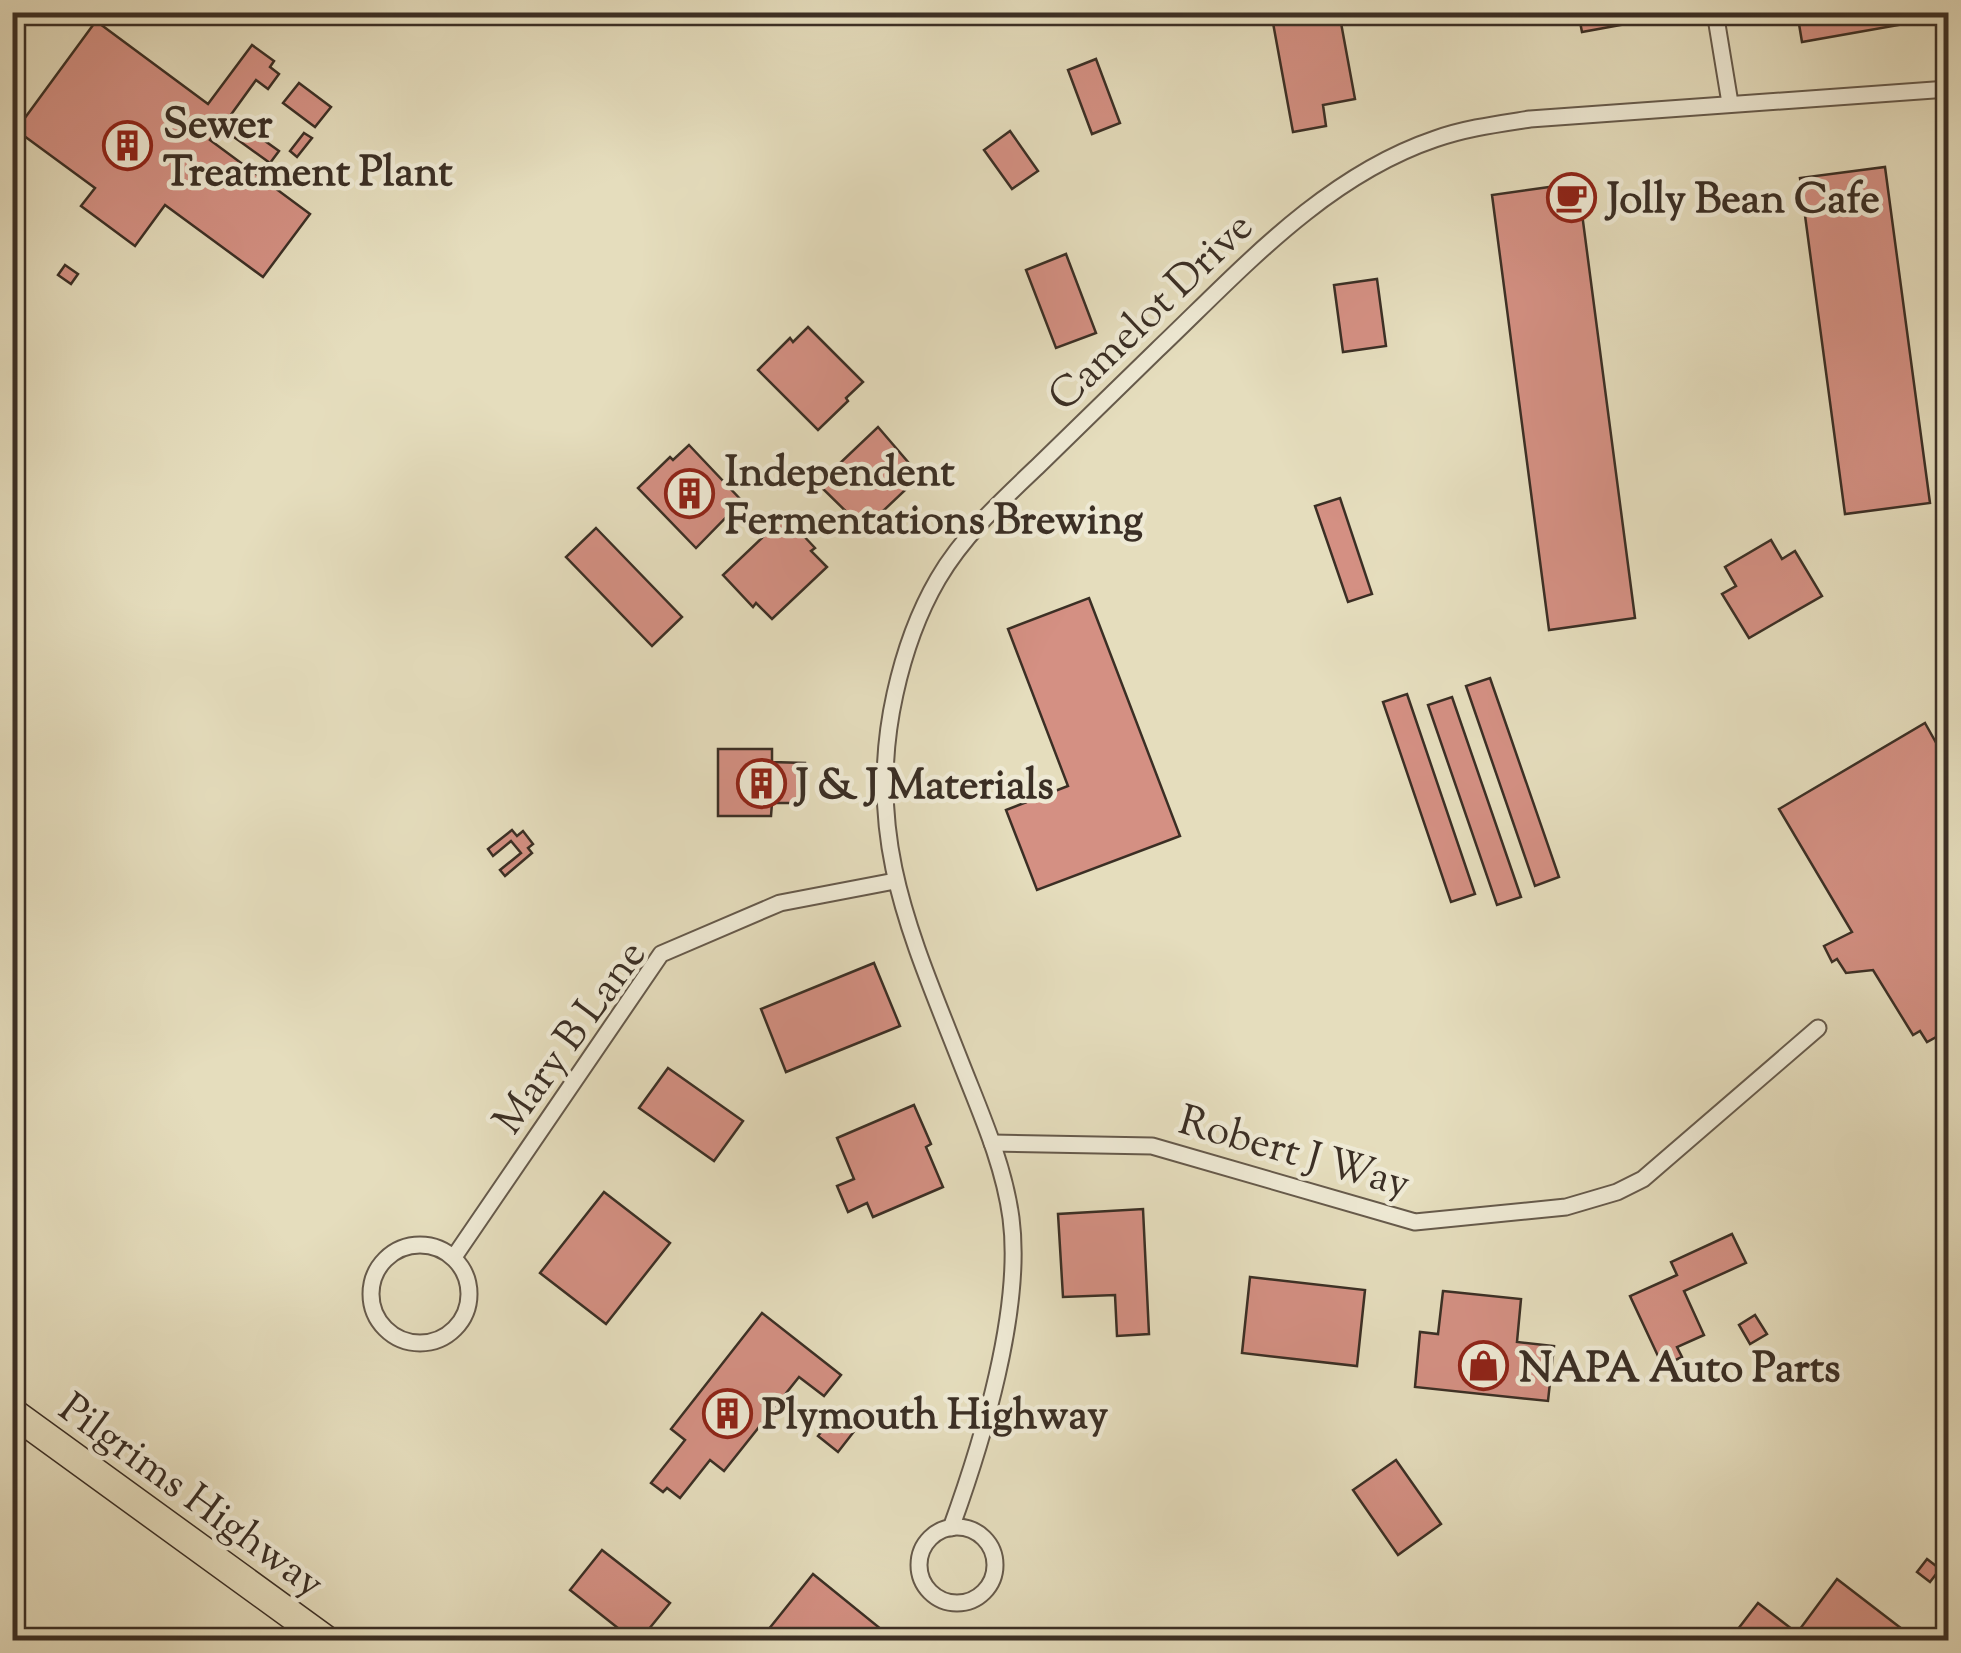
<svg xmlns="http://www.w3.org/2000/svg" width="1961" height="1653" viewBox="0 0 1961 1653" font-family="'Sorts Mill Goudy',serif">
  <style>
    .building { fill: #d49083; stroke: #3b2f25; stroke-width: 2.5 }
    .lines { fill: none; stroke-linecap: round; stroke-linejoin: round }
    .street-casing { stroke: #665a4b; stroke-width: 19 }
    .highway-casing { stroke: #3b2f25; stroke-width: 31 }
    .street { stroke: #eee9d4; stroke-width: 15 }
    .highway { stroke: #e5ddbd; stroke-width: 28 }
    .labels { text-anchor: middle; stroke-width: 9; stroke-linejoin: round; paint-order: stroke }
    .poi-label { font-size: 42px; font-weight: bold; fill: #3b2f25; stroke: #eee9d4; text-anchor: start }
    .street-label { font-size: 42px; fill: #3b2f25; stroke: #eee9d4 }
  </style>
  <rect width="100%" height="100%" fill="#e5ddbd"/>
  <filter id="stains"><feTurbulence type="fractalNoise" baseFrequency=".002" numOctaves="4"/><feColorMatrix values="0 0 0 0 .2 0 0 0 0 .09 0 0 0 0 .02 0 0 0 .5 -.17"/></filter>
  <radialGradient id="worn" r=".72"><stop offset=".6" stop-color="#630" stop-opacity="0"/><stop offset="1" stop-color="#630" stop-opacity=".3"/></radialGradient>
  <g class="building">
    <path d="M1271,12H1339L1355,99L1323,105L1326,126L1293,132Z"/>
    <path d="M1578,12H1658L1659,18L1582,32Z"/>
    <path d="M1797,12H1919L1921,21L1802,42Z"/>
    <path d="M96,21L208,104L252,45L274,61L270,67L279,74L268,89L256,80L230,116L279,151L270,163L220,127L210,140L310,214L263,277L165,205L135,246L81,206L95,188L16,130Z"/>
    <path d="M1096,59L1120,123L1092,134L1068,70Z"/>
    <path d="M299,83L331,107L315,127L283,103Z"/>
    <path d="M1010,131L1038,171L1012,189L984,150Z"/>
    <path d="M304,133L312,138L297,157L290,151Z"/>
    <path d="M1885,167L1930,503L1845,514L1800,178Z"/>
    <path d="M1578,183L1635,618L1549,630L1492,195Z"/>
    <path d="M1066,254L1096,333L1056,348L1026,270Z"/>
    <path d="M65,265L78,274L71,284L58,275Z"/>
    <path d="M1377,279L1386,346L1343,352L1334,285Z"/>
    <path d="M808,327L863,382L846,398L848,401L818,430L758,370L790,338L793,342Z"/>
    <path d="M878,427L920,476L864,529L818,484Z"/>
    <path d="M689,445L742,501L696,548L638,488L670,457L673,460Z"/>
    <path d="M1340,498L1372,594L1348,602L1315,506Z"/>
    <path d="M785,516L815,548L811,551L827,567L772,619L756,603L753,607L723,575Z"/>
    <path d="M596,528L682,617L652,646L566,557Z"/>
    <path d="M1771,540L1782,559L1795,551L1822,596L1749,638L1722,594L1736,586L1725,567Z"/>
    <path d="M1089,598L1180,836L1037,890L1006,810L1068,786L1008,629Z"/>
    <path d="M1490,678L1559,877L1535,886L1466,686Z"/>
    <path d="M1407,694L1475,894L1451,902L1383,702Z"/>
    <path d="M1452,697L1521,897L1497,905L1428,705Z"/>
    <path d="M1925,723L1948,764V1049L1940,1035L1927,1042L1920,1031L1913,1035L1873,970L1846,973L1837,959L1832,962L1824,946L1852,932L1779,809Z"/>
    <path d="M718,749H772V762L805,763V803H772L771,816H718Z"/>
    <path d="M512,830L517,836L523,831L533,844L528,848L532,853L505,876L500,870L521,853L511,841L493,856L488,849Z"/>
    <path d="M874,963L900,1026L786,1072L761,1009Z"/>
    <path d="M668,1068L743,1121L714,1161L639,1108Z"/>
    <path d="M914,1105L931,1144L926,1147L943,1187L873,1217L867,1203L848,1212L837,1186L854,1179L837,1138Z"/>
    <path d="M604,1192L670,1243L606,1324L540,1273Z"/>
    <path d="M1143,1209L1149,1334L1117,1336L1115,1295L1063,1297L1058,1214Z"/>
    <path d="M1732,1234L1746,1263L1684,1291L1704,1335L1677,1347L1682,1357L1665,1365L1661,1355L1658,1356L1630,1296L1677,1275L1671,1262Z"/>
    <path d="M1250,1277L1365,1290L1357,1366L1242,1353Z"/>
    <path d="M1443,1291L1521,1299L1517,1342L1554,1346L1548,1401L1415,1387L1420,1332L1438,1334Z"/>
    <path d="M762,1313L841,1375L824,1396L799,1377L724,1471L710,1460L680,1498L667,1488L663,1492L651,1483L685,1440L671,1429Z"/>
    <path d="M1755,1315L1767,1334L1750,1344L1739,1325Z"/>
    <path d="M839,1409L859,1425L838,1452L818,1436Z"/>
    <path d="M1396,1460L1441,1524L1398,1555L1353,1490Z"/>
    <path d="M602,1550L670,1603L640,1640H633L570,1590Z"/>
    <path d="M1927,1559L1940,1569L1930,1582L1917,1572Z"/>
    <path d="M813,1574L892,1638L890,1640H760Z"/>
    <path d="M1837,1579L1902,1629L1893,1640H1753L1738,1629L1758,1603L1797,1633Z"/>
  </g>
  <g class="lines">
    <defs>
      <g id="street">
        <path d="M1715,12L1730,103"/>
        <path d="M992,1143L1152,1146L1415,1222L1566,1207L1617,1192L1643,1179L1818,1028"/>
        <circle cx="420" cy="1294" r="49"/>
        <path d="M454,1257L661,954L780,903L895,881"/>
        <circle cx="957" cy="1565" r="38"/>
        <path d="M951,1528C982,1443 1023,1309 1011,1218C1004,1166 982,1116 963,1068C912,937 863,838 895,694C904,653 917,615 938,579C963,536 1001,501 1037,467C1077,428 1117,389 1157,350C1240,271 1323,177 1435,139C1466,128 1498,124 1530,119L1948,89"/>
      </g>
      <path id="highway" d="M12,1412L326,1640"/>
    </defs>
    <use href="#street" class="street-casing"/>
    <use href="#highway" class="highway-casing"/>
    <use href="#street" class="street"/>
    <use href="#highway" class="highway"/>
  </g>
  <defs>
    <symbol id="building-ring" viewBox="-11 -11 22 22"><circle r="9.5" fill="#eee9d4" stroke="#8f2418" stroke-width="1.5"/><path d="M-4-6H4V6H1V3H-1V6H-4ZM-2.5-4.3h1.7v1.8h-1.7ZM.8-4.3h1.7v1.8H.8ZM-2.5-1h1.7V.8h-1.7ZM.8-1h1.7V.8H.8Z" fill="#8f2418"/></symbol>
    <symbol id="cafe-ring" viewBox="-11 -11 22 22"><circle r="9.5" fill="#eee9d4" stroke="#8f2418" stroke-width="1.5"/><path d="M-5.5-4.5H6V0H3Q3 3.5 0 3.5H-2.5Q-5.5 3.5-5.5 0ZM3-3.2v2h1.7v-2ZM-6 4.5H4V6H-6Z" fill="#8f2418"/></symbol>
    <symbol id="shop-ring" viewBox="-11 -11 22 22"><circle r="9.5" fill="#eee9d4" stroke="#8f2418" stroke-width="1.5"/><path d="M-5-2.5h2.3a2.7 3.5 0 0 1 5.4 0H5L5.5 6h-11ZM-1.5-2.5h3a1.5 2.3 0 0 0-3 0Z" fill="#8f2418"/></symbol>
  </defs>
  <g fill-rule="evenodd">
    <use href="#building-ring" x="100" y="118" width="55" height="55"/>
    <use href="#cafe-ring" x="1544" y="170" width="55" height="55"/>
    <use href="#building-ring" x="662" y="466" width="55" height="55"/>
    <use href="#building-ring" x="734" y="756" width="55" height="55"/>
    <use href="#shop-ring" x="1456" y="1338" width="55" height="55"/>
    <use href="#building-ring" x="700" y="1386" width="55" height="55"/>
  </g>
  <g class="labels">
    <g class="poi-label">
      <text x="163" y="137">Sewer<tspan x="163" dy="48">Treatment Plant</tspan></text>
      <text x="1607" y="212">Jolly Bean Cafe</text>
      <text x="725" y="485">Independent<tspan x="725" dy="48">Fermentations Brewing</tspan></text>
      <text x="796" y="798">J &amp; J Materials</text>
      <text x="1519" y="1381">NAPA Auto Parts</text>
      <text x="762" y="1428">Plymouth Highway</text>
    </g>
    <g class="street-label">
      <text transform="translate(1149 310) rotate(-44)" y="15">Camelot Drive</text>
      <text transform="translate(568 1036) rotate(-54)" y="15">Mary B Lane</text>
      <text transform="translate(1295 1150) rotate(16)" y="15">Robert J Way</text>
      <text transform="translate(193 1494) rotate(36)" y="15">Pilgrims Highway</text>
    </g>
  </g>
  <rect width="1961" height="1653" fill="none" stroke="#e5ddbd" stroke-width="50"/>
  <rect x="15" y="15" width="1931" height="1623" fill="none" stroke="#3b2f25" stroke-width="5"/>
  <rect x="25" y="25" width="1911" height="1603" fill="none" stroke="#3b2f25" stroke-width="2.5"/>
  <rect width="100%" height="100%" filter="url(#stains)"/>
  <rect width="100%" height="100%" fill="url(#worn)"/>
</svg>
